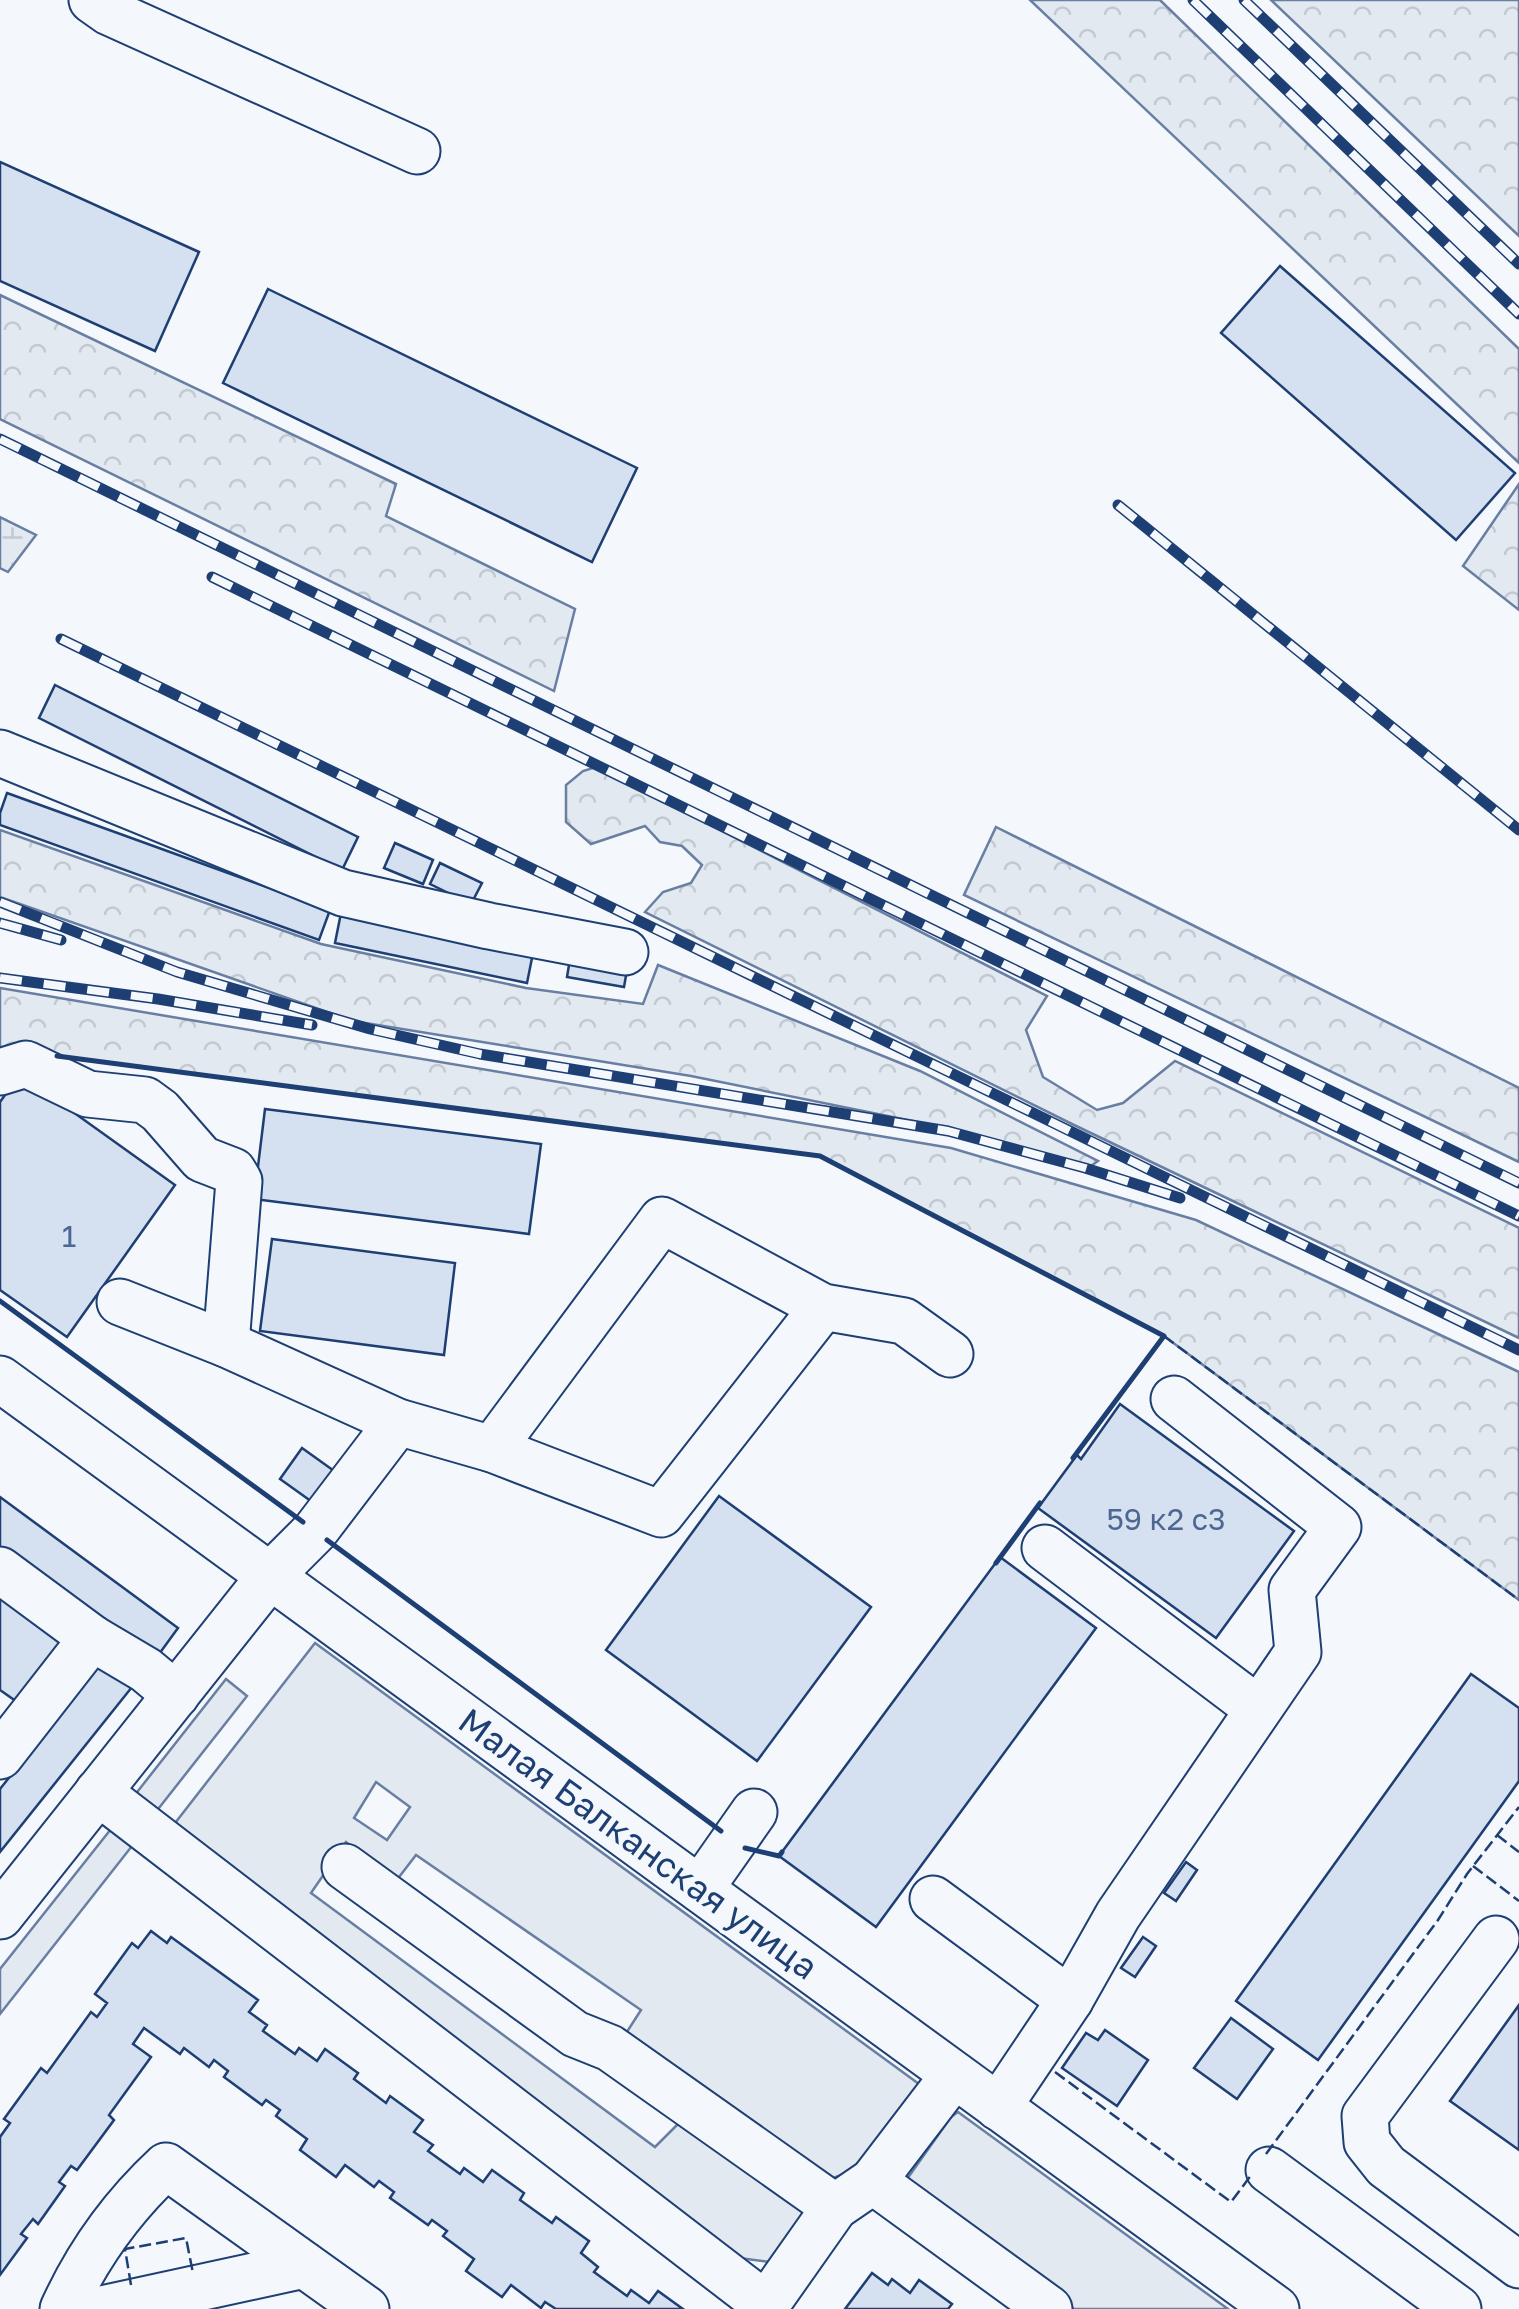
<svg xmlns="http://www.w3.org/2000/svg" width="1519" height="2309" viewBox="0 0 1519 2309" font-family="'Golos Text',sans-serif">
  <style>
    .green { fill: #e3e9f0; stroke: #687fa3; stroke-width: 2.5; fill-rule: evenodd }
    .forest { fill: url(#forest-crowns); stroke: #687fa3; stroke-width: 2.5 }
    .wetland { fill: url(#wetland-marsh); stroke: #687fa3; stroke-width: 2.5 }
    .building { fill: #d5e0f0; stroke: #1d3f73; stroke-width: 2.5 }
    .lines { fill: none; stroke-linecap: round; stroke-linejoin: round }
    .minor-casing { stroke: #1d3f73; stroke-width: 49 }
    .minor { stroke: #f4f7fb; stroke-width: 45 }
    .rail-casing { stroke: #1d3f73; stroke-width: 11 }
    .rail { stroke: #f4f7fb; stroke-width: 8; stroke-dasharray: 22; stroke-linecap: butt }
    .fence { stroke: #1d3f73; stroke-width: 2.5; stroke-dasharray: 12 5; stroke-linecap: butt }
    .wall { stroke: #1d3f73; stroke-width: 5 }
    .labels { text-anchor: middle; stroke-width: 8; stroke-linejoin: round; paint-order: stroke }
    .number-label { font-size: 30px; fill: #4b6792 }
    .street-label { font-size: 35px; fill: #1d3f73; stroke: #f4f7fb }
  </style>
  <defs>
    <pattern id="forest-crowns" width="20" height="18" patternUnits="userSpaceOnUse" patternTransform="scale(2.5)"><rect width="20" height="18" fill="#e3e9f0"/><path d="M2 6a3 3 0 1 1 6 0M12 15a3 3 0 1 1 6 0" fill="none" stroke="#c2c9d1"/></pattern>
    <pattern id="wetland-marsh" width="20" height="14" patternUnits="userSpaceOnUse" patternTransform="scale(2.5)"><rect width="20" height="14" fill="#e3e9f0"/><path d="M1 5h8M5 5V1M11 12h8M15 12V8" fill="none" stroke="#c2c9d1"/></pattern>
  </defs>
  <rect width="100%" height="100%" fill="#f4f7fb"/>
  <g class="green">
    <path d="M315,1643L919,2084L852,2171L828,2180L623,2038L641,2010L416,1855L396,1881L346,1842L311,1893L655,2147L684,2118L801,2201L805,2218L770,2262L732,2257L305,1930L309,1925L303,1920L299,1925L172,1827ZM376,1782L410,1807L387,1840L354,1818Z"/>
    <path d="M226,1679L247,1696L155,1813L134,1796Z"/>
    <path d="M111,1829L132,1846L0,2014V1969Z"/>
    <path d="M958,2112L1228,2309H1074L914,2193L907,2179L951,2117Z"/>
  </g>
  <g class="forest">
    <path d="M1030,0H1160L1519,349V463Z"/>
    <path d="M1271,0H1519V236Z"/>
    <path d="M0,295L396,484L386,516L575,609L554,691L0,419Z"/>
    <path d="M1519,484V610L1463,566Z"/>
    <path d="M596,767L1047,996L1026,1030L1043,1077L1097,1110L1123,1103L1175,1061L1519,1228V1338L1072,1124L645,912L663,892L691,883L702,865L682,846L660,842L645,826L591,844L566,822V785L583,771Z"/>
    <path d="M996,827L1519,1088V1162L964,895Z"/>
    <path d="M0,830L321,944L526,988L643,1004L658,965L920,1071L1098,1161L1091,1166L942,1127L691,1076L353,1021L0,897Z"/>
    <path d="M0,988L951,1148L1196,1220L1519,1372V1600L1164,1336L820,1156L0,1049Z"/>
  </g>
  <path class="wetland" d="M0,517L36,535L8,572L0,568Z"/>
  <g class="building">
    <path d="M0,162L199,252L155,351L0,281Z"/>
    <path d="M1280,266L1515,473L1456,540L1221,333Z"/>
    <path d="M268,289L637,468L592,562L223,383Z"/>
    <path d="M55,685L358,837L342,870L39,718Z"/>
    <path d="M7,793L330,910L319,940L0,825V813Z"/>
    <path d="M395,843L433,860L423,884L384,868Z"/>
    <path d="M440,863L482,883L471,904L430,884Z"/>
    <path d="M341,913L533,953L527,983L335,943Z"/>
    <path d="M571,953L628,964L624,987L567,977Z"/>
    <path d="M20,1074L175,1185L67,1337L0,1290V1102Z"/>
    <path d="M265,1109L541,1144L529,1234L254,1199Z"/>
    <path d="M272,1239L455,1263L444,1355L260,1331Z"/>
    <path d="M1120,1404L1294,1531L1216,1638L1038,1508L1077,1455L1081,1459Z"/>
    <path d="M302,1448L337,1473L315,1504L280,1479Z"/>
    <path d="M719,1496L871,1607L757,1761L606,1650Z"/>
    <path d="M0,1497L178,1628L154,1661L0,1547Z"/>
    <path d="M1000,1557L1096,1628L876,1927L779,1856Z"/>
    <path d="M0,1592L66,1641L20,1704L0,1690Z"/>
    <path d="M105,1657L136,1682L0,1852V1789Z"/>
    <path d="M1471,1674L1519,1708V1781L1318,2060L1236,2001Z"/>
    <path d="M1186,1862L1197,1870L1176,1901L1164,1893Z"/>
    <path d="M151,1931L167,1943L171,1937L258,2000L249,2012L267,2025L263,2031L295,2054L299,2048L317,2061L325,2049L358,2073L354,2079L386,2103L390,2096L423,2120L414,2132L433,2145L428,2151L460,2174L464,2168L483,2182L492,2170L524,2193L520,2200L552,2223L556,2217L589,2241L581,2253L598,2267L594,2272L627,2296L631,2290L649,2303L658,2291L683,2309H556L545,2302L541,2308L511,2285L502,2297L466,2271L474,2259L443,2236L447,2231L432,2220L428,2225L390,2198L394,2192L379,2181L374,2187L345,2165L336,2177L300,2150L307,2139L276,2116L280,2110L266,2100L262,2105L224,2077L228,2071L214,2060L209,2067L184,2048L180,2054L144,2028L133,2044L151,2057L109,2115L114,2120L77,2170L71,2166L59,2182L65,2186L38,2224L33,2219L21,2234L27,2238L0,2275V2137L10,2123L4,2119L41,2068L47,2073L91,2012L97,2017L107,2003L95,1994L132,1943L138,1948Z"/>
    <path d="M1143,1937L1156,1946L1135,1977L1121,1968Z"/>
    <path d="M1519,2005V2150L1450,2101Z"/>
    <path d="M1231,2018L1273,2049L1237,2099L1194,2068Z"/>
    <path d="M1105,2030L1148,2060L1117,2106L1062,2068L1086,2033L1098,2040Z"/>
    <path d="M872,2273L888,2285L892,2279L910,2293L919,2280L952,2304L948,2309H845Z"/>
  </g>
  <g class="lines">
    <defs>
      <g id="minor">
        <path d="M92,0L109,12L417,151"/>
        <path d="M0,753L343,893L489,926L625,952"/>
        <path d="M0,1072L26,1064L88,1094L145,1100L160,1111L202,1159L233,1171L239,1181L226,1344"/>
        <path d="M120,1302L226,1344L398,1422L492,1449L661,1514L823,1307"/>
        <path d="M0,1379L1276,2309"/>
        <path d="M492,1449L662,1220L823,1307L904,1321L950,1354"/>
        <path d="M1045,1548L1258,1709"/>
        <path d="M0,1570L92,1638L0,1756"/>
        <path d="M92,1638L146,1670L176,1695"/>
        <path d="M98,1792L766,2305L835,2207L873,2181L954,2075"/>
        <path d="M345,1867L575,2034L610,2048L835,2207"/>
        <path d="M700,1889L754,1812"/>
        <path d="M933,1899L1070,2000"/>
        <path d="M0,1916L270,1576L315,1531L398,1422"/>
        <path d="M1496,1939L1365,2116L1367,2142L1386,2166L1519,2265"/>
        <path d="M998,2107L1070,2000L1118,1915L1298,1652L1292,1590L1338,1527L1174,1399"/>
        <path d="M1269,2170L1458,2309"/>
        <path d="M873,2181L1049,2309"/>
        <path d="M63,2309C88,2254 122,2207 166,2166L366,2309"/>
        <path d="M102,2309L304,2265"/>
      </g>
    </defs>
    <use href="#minor" class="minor-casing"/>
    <use href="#minor" class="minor"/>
    <defs>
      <g id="rail">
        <path d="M1193,0L1519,314"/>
        <path d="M1244,0L1519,264"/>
        <path d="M0,439L1519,1183"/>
        <path d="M1118,505L1519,830"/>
        <path d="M212,577L1519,1216"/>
        <path d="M61,639L1519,1350"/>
        <path d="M0,902L177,972L370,1029L480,1054L948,1131L1085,1168L1180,1198"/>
        <path d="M0,923L61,940"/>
        <path d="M0,978L158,999L312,1025"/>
      </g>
    </defs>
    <use href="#rail" class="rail-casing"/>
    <use href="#rail" class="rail"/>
    <g class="fence">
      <path d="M1164,1336L1519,1600"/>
      <path d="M1497,1835L1519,1852"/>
      <path d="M1473,1866L1519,1901"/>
      <path d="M1055,2072L1231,2202L1252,2174"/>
      <path d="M1266,2154L1438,1920L1467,1874L1519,1807"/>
      <path d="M131,2285L125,2249L186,2238L193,2273"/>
    </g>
    <g class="wall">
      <path d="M57,1056L820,1156L1164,1336L1073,1458"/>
      <path d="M0,1301L303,1522"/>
      <path d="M327,1540L721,1831"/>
      <path d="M996,1563L1040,1503"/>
      <path d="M745,1848L779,1856L782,1852"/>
    </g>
  </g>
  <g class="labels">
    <g class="number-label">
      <text x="69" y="1247">1</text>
      <text x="1166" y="1530">59 к2 с3</text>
    </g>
    <g class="street-label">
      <text transform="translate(638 1844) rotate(36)" y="12">Малая Балканская улица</text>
    </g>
  </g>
</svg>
